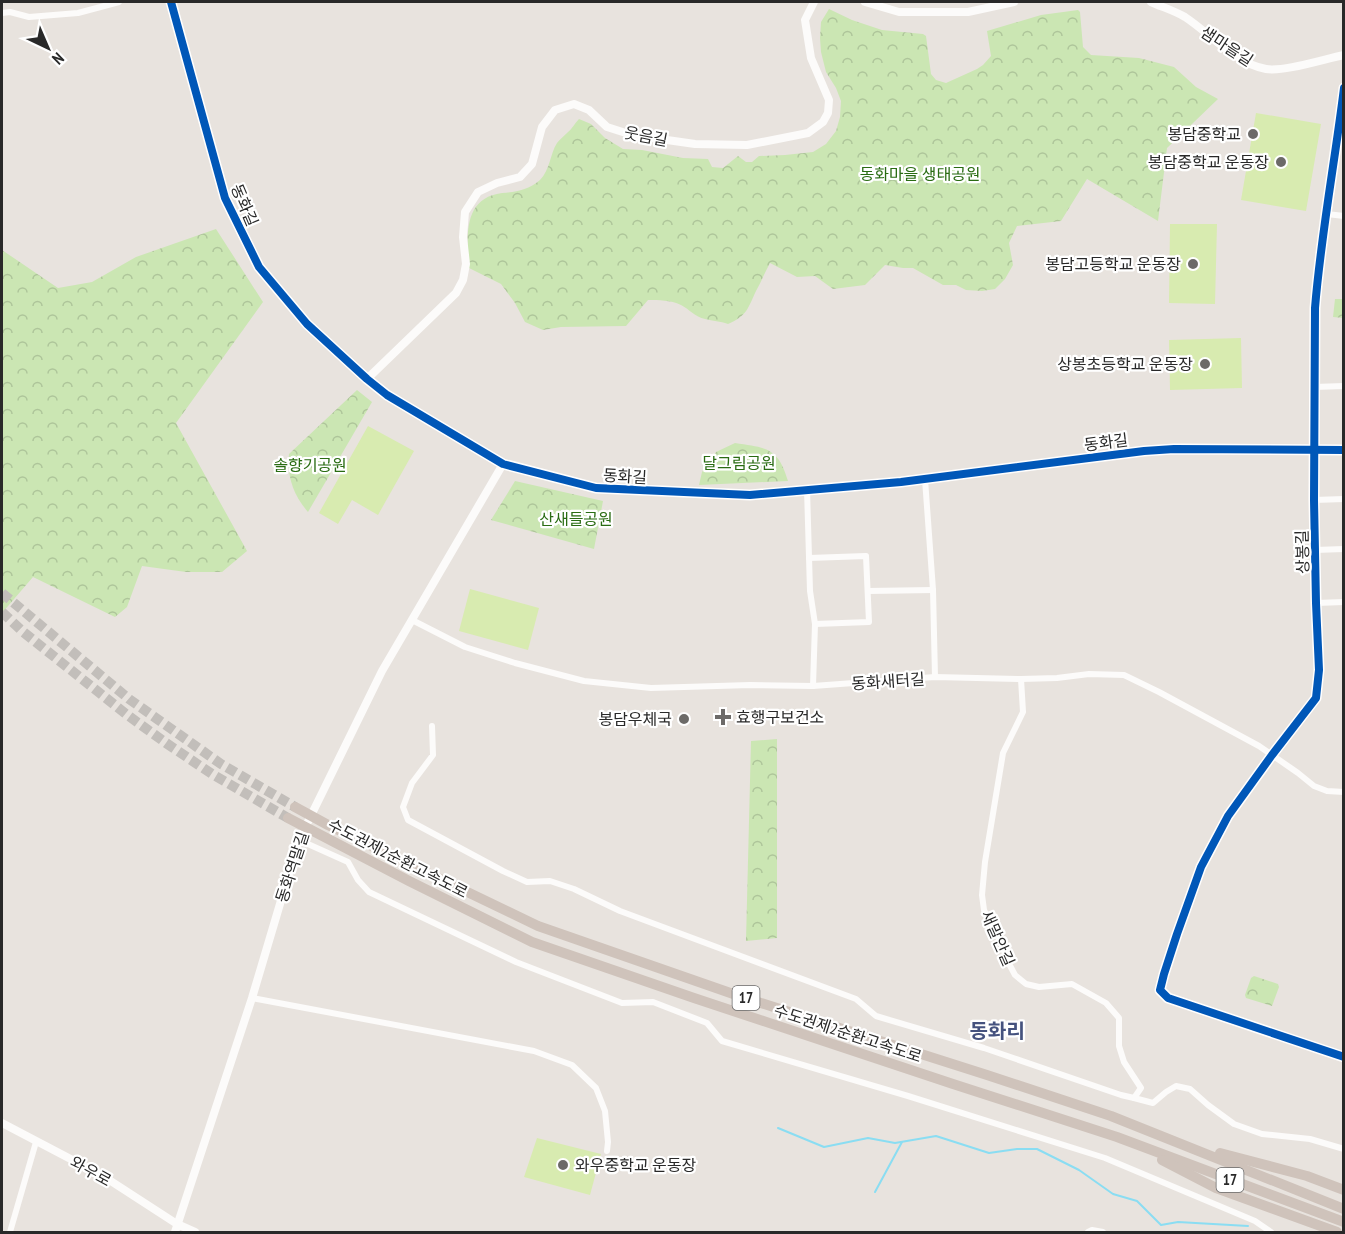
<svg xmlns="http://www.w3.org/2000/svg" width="1345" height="1234" viewBox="0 0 1345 1234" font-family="'PT Sans Narrow','Noto Sans KR',sans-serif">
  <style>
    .forest { fill: url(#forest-crowns) }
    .pitch { fill: #d8ebb0 }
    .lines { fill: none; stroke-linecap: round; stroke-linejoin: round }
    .stream { stroke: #8addf2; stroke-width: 2 }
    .highway-tunnel { stroke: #c2beba; stroke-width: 10; stroke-dasharray: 10 5; stroke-linecap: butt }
    .street { stroke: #fcfbfa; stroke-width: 6 }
    .secondary { stroke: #fcfbfa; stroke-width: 8 }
    .highway { stroke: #cfc3bb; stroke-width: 10 }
    .cycleway-casing { stroke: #fff; stroke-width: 11 }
    .cycleway { stroke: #0057b8; stroke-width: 8 }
    .poi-dot { fill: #6c6a68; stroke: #fff; stroke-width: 2 }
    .labels { text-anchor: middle; stroke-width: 4.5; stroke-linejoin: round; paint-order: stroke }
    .shield { fill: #fff; stroke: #696969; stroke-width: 1.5 }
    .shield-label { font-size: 15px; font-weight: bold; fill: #292929 }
    .street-label { font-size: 16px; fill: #292929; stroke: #fff }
    .poi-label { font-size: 16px; fill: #292929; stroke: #fff; text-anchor: end }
    .park-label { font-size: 16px; fill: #2a6c13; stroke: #fff }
    .quarter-label { font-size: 20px; font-weight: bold; fill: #45527e; stroke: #fff }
  </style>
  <defs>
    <pattern id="forest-crowns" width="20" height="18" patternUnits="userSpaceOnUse" patternTransform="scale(1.5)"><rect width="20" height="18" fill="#cbe6b3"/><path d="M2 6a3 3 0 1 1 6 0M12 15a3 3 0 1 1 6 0" fill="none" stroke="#aec59a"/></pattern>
  </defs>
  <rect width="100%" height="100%" fill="#e8e3de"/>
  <g class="forest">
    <path d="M829,9L852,20L882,30L923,34L926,36L931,74L936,80L946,83L977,69L983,65L991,56L987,31L1041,15L1078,10L1080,12L1083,47L1091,55L1139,58L1174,67L1196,87L1218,99L1167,148L1158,221L1087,179L1061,221L1017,226L1009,243L1013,265L1005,279L995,289L982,291L966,290L956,285H943L913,268H903L885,265L865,285L833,289L815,276L797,277L770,263C765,272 761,282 756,291C748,308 747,316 728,324C720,321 713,321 705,319C695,317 689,309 681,305C670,300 659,300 648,300L626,326L561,327L543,330L525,322L515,303L501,284L469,268C467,238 462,198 502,193C516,192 528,190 540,180C550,170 550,154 557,143C560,139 564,136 567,133C572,129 575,123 579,119L591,124L605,138L623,149L642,150L683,158L708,159L712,167L723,168L738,156L746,162H752L759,156L785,155L813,152L826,144L836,131L840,117L841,101L836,88L826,72L821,52L820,38L821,22Z"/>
    <path d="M216,229L263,302L176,423L247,551L222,572H186L142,566L127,607L115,617L33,577L2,613V250L58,288L92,282L136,257Z"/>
    <path d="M1335,299H1343V318L1333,317Z"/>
    <path d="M357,390L372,402L308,512C293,495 287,477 289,454Z"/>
    <path d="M735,443C767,448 778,447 788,481L699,485L702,472L716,452Z"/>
    <path d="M515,481L603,501L594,549L491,520Z"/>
    <path d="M777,739V938L746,941L751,741Z"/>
    <path d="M1254,976L1278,984L1279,987L1272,1006L1246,998L1245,995L1251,978Z"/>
  </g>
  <g class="pitch">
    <path d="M1256,113L1321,124L1306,211L1241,200Z"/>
    <path d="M1170,224H1217L1215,304L1169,303Z"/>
    <path d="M1241,338L1242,388L1170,390L1169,340Z"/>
    <path d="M368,426L414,451L378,515L352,500L338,524L319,513Z"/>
    <path d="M470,589L539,608L528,650L459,631Z"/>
    <path d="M537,1138L601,1154L590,1195L524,1177Z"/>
  </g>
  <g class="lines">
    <g class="stream">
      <path d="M778,1128L824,1147L868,1138L895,1143L936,1136L989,1153L1017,1149H1037L1079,1170L1113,1194L1137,1201L1161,1225L1178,1222L1248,1226"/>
      <path d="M875,1192L902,1142"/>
    </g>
    <g class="highway-tunnel">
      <path d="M2,593L129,699L221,764L295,807"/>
      <path d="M2,612L22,631L126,714L166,743L212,774L288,818"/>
    </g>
    <g class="street">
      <path d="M2,13L10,12L29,17L78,13L119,2"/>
      <path d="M1327,214L1344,216"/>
      <path d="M1314,387L1344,386"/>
      <path d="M1314,450L1316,603L1319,670L1316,698L1272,755L1228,816L1201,867L1177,934L1164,974L1160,990L1168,998L1344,1057"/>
      <path d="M925,479L933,590L935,677"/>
      <path d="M807,489L810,591L815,624L813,686"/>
      <path d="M1314,500L1344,499"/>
      <path d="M1315,550L1344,549"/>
      <path d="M809,558L866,556L869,622L815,624"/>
      <path d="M868,591L933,590"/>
      <path d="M1316,603L1344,602"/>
      <path d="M412,620L465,647L515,663L584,681L651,688L750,685L813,686L935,677L1021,679L1057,678L1089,674L1124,675L1159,692L1259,746L1298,773L1314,786L1327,791L1344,792"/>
      <path d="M1021,679L1023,712L1003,753L985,862L982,895L984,910L1001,943L1007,960L1015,975L1026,984L1039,987L1072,984L1106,1003L1119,1018V1046L1124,1062L1141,1088L1134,1098L1153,1103L1166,1092L1176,1086L1190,1089L1208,1105L1234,1124L1262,1134L1310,1139L1344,1149"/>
      <path d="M432,726L433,755L412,783L403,807L408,820L503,871L527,882L550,881L574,889L620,911L856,999L876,1016L984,1048L1121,1095L1134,1098"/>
      <path d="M299,840L348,862L358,880L369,892L516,962L622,1003L653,1002L707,1023L722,1041L908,1096L1105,1158L1255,1221L1271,1232"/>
      <path d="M252,998L534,1051L572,1065L596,1088L605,1111L608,1142L607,1151"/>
      <path d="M10,1232L36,1142"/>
      <path d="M1088,1232L1092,1230L1103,1232"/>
    </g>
    <g class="secondary">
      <path d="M171,2L225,198L259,267L307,324L367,379L387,395L503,464L596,488L750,495L901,482L1144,451L1174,449L1344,450"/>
      <path d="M865,2L899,12H968L1014,2"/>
      <path d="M1151,2C1162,7 1175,11 1185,17C1211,34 1234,63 1266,69C1284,72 1324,59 1344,55"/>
      <path d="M367,379L456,293L463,280L466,264L463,237L465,212L478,192L497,183L520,177L532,164L542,127L555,110L574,104L589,110L607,127L632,135L695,144L747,145L808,133L823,122L828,113L829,100L811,58L805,20L814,2"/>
      <path d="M1314,450L1315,308L1317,278L1339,128L1344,88"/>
      <path d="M2,1123L103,1176L177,1224L195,1232"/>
      <path d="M175,1232L252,998L299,840L382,671L503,464"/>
    </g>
    <g class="highway">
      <path d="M295,807L328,825L538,926L739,996L987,1075L1111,1116L1344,1209"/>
      <path d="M288,818L409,881L532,942L694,998L953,1084L1117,1137L1344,1222"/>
      <path d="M1220,1153L1307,1176L1344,1190"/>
      <path d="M1162,1160L1216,1188L1337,1232"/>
    </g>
    <defs>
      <g id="cycleway">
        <path d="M171,2L225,198L259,267L307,324L367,379L387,395L503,464L596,488L750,495L901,482L1144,451L1174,449L1344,450"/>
        <path d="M1344,88C1335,161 1321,234 1315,308L1314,500L1316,603L1319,670L1316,698L1272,755L1228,816L1201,867L1177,934L1164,974L1160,990L1168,998L1344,1057"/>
      </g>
    </defs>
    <use href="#cycleway" class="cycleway-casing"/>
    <use href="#cycleway" class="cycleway"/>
  </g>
  <g class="poi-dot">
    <circle cx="1253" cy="134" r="6"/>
    <circle cx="1281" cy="162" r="6"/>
    <circle cx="1193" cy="264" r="6"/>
    <circle cx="1205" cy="364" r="6"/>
    <path d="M720 708h6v6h6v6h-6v6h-6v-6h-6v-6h6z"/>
    <circle cx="684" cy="719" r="6"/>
    <circle cx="563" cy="1165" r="6"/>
  </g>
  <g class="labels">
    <g class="shield">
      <rect x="732.5" y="986" width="27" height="24" rx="4.5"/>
      <rect x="1216.5" y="1168" width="27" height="24" rx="4.5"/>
    </g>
    <g class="shield-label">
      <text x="746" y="1003">17</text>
      <text x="1230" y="1185">17</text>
    </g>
    <g class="street-label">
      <text transform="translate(1227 46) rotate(33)" y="6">샘마을길</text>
      <text transform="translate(646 136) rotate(11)" y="6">웃음길</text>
      <text transform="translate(245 205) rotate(67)" y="6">동화길</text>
      <text transform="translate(1106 442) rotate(-7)" y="6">동화길</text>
      <text transform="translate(625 476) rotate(3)" y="6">동화길</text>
      <text transform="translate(1302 552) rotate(-91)" y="6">상봉길</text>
      <text transform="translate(888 681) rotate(-4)" y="6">동화새터길</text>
      <text transform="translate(398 858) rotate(27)" y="6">수도권제2순환고속도로</text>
      <text transform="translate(292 867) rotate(-72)" y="6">동화역말길</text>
      <text transform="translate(998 938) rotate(66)" y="6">새말안길</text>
      <text transform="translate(848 1033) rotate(18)" y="6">수도권제2순환고속도로</text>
      <text transform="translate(91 1171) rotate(29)" y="6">와우로</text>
    </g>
    <g class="poi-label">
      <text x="1241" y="140">봉담중학교</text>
      <text x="1269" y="168">봉담중학교 운동장</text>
      <text x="1181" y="270">봉담고등학교 운동장</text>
      <text x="1193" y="370">상봉초등학교 운동장</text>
      <text x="736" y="723" text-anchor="start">효행구보건소</text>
      <text x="672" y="725">봉담우체국</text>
      <text x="575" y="1171" text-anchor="start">와우중학교 운동장</text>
    </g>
    <g class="park-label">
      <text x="920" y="180">동화마을 생태공원</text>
      <text x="739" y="469">달그림공원</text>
      <text x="310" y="471">솔향기공원</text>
      <text x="576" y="525">산새들공원</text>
    </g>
    <g class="quarter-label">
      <text x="997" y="1038">동화리</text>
    </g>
  </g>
  <rect width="1345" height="1234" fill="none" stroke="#292929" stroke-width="6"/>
  <g transform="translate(48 48) rotate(136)" stroke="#ffffff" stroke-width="4.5" paint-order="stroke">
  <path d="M0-4.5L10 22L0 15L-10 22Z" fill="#292929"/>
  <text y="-9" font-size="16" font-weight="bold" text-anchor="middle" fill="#292929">N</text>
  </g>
</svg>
